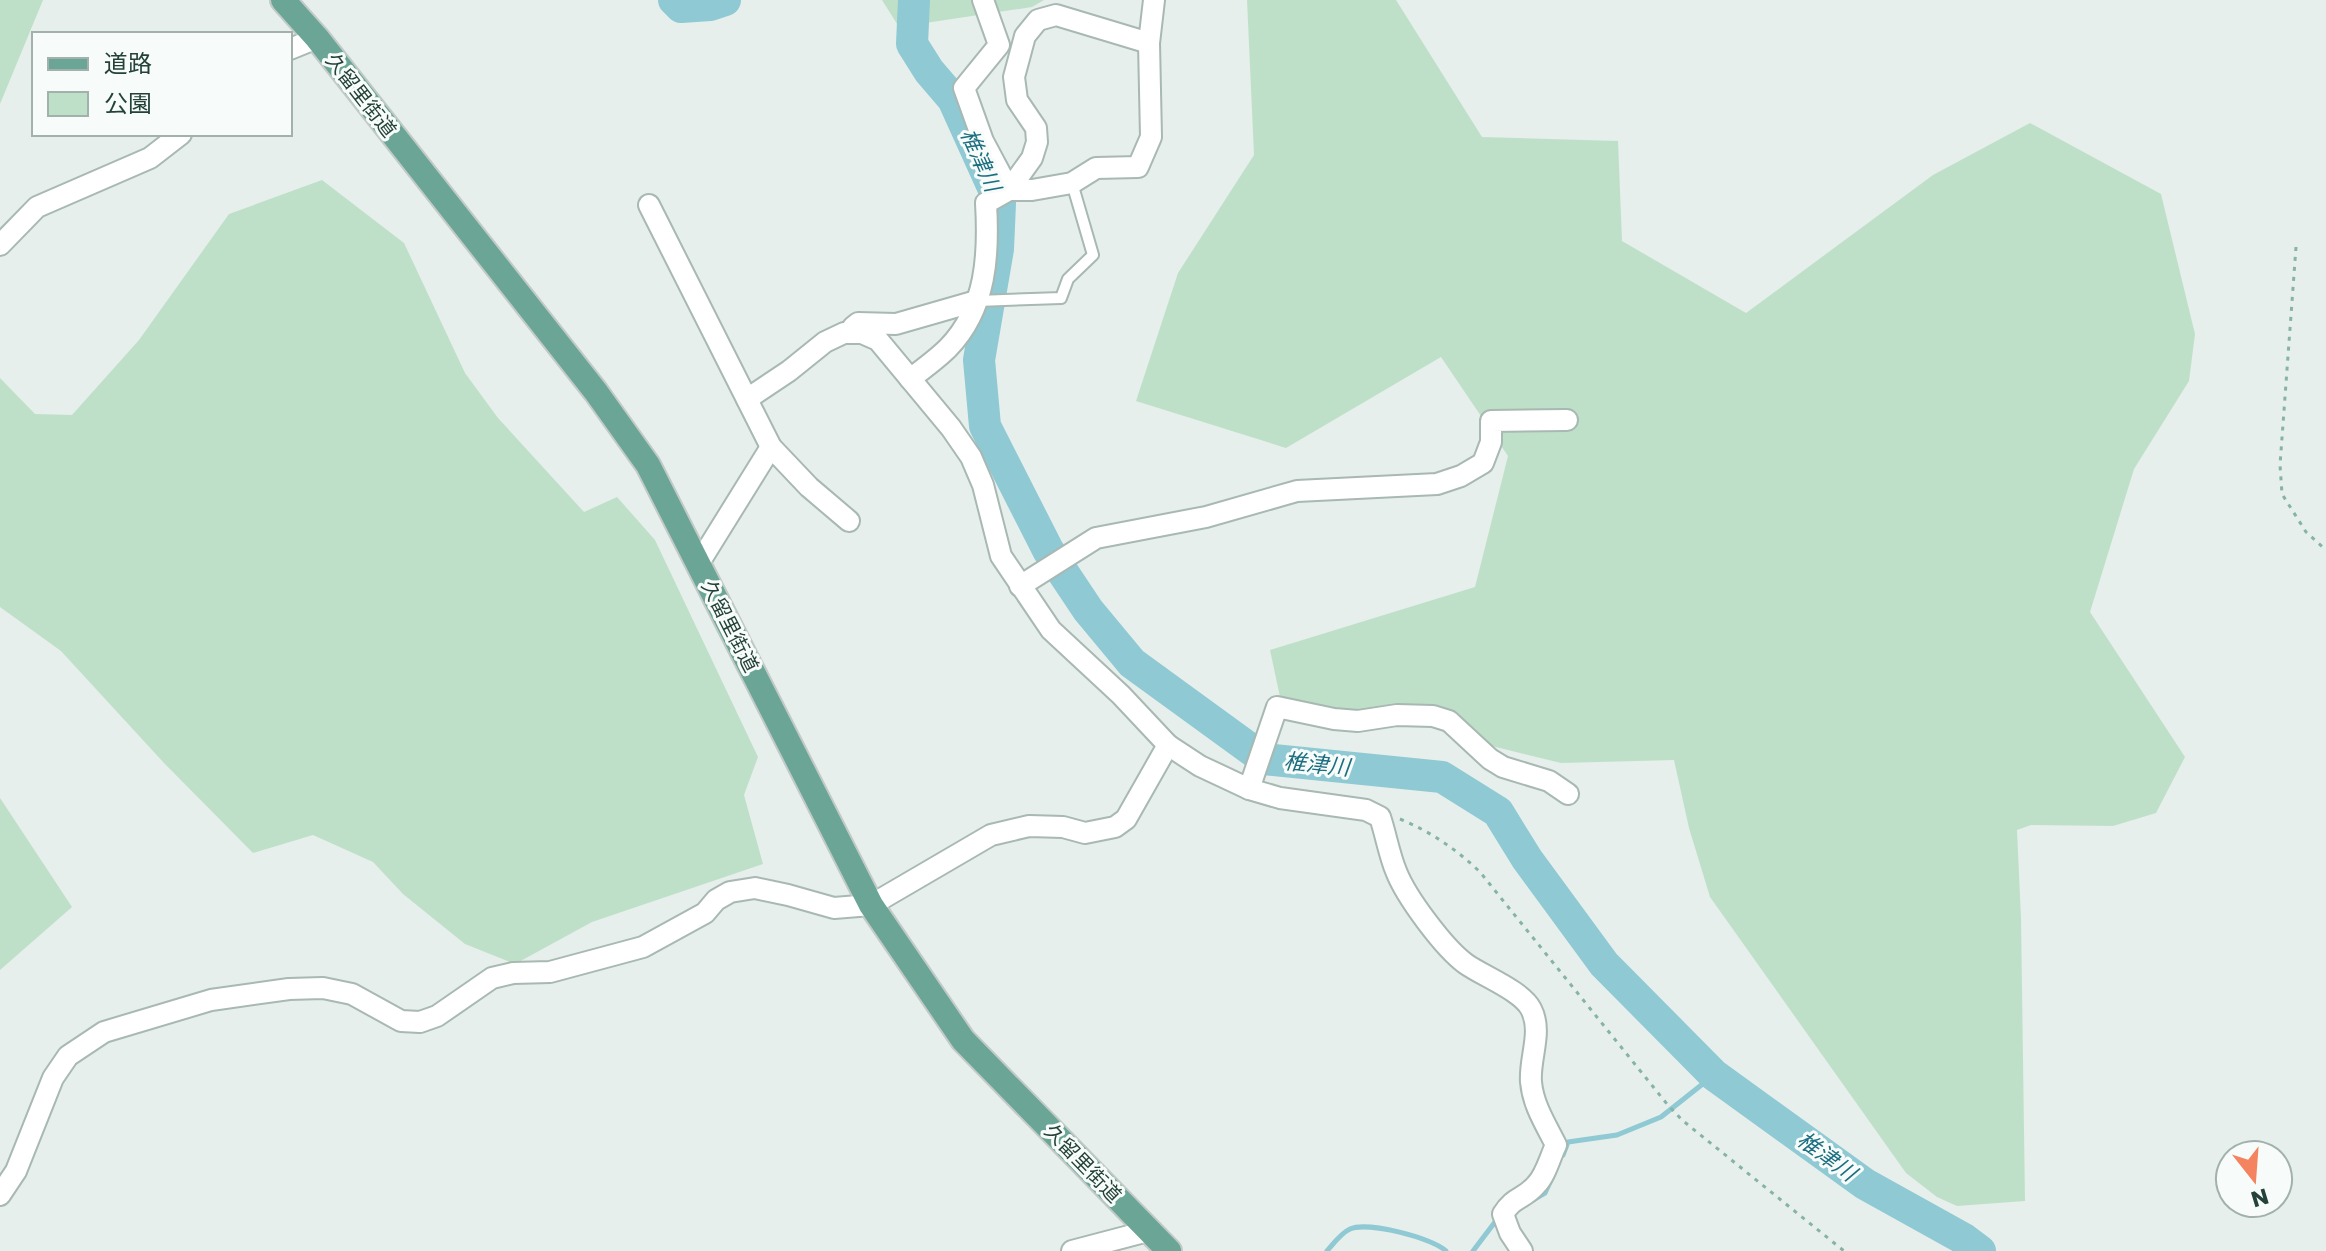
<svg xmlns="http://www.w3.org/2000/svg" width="2326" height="1251" viewBox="0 0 2326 1251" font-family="Poppins,'Noto Sans JP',sans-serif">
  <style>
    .green { fill: #bfe0c8 }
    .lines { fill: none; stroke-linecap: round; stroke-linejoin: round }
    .stream { stroke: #8ec9d4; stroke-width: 5 }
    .river { stroke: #8ec9d4; stroke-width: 32 }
    .lane-casing { stroke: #a8b8b2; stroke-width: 14 }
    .street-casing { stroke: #a8b8b2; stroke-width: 24 }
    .primary-casing { stroke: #c2cac8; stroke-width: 28 }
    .path { stroke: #86b3a5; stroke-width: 3; stroke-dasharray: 4 6; stroke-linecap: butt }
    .lane { stroke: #fff; stroke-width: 10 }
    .street { stroke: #fff; stroke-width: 20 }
    .primary { stroke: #6aa596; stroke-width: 24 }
    .labels { text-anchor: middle; stroke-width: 6; stroke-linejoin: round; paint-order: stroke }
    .street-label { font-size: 20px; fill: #24423a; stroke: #f7fbf9 }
    .water-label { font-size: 22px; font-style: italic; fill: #1c6f80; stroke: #f7fbf9 }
  </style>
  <rect width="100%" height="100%" fill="#e6efeb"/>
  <g class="green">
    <path d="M0,0H43L0,104Z"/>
    <path d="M882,0H1044L1032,7L899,27Z"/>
    <path d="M1247,0H1396L1482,137L1618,141L1622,241L1746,313L1933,175L2030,123L2161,194L2195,334L2189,381L2134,469L2090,612L2185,757L2156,813L2113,826L2031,825L2017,830L2021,918L2025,1201L1957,1206L1937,1197L1906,1173L1710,897L1689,828L1674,760L1561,763L1492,746L1454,714L1348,715L1280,697L1270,650L1475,587L1508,456L1441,357L1286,448L1136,401L1178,273L1254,155Z"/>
    <path d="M322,180L404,243L465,373L498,418L584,512L617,497L655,540L758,757L744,795L763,864L592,922L515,964L465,944L403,894L373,862L313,835L253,853L164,763L61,651L0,607V378L35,414L72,415L139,340L229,214Z"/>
    <path d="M0,798L72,907L0,970Z"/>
  </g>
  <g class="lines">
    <g class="stream">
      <path d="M1563,1155L1568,1142L1617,1135L1661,1117L1714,1075"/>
      <path d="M1533,1200L1545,1193L1552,1178"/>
      <path d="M1327,1251C1333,1244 1341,1233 1350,1229C1367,1221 1433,1238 1446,1251"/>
      <path d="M1473,1251L1495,1222L1500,1219"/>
    </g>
    <g class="river">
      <path d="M674,0L681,7L710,5L725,0"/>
      <path d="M914,0L912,44L929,71L953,99L1000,203L998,249L979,360L985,426L1048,550L1088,610L1132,663L1264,759L1442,777L1498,812L1527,859L1604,964L1714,1075L1865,1184L1964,1239L1980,1251"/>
    </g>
    <defs>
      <path id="lane" d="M977,301L1061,298L1068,279L1093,255L1072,183"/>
      <g id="street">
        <path d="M983,0L999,45L964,88L983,141L1009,190H1032L1072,183L1096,168L1138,167L1151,137L1149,43L1154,0"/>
        <path d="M290,49L317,38"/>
        <path d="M649,205L771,447L809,487L849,521"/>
        <path d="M0,245L37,207L150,158L181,134"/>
        <path d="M853,327L858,323L896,324L976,301"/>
        <path d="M910,379C923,369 937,359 948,348C987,308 989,254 986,203L1009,190L1032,158L1037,142L1036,128L1017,100L1014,77L1025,36L1038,20L1056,15L1149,43"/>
        <path d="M747,399L789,371L825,342L844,333H862L878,340L951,428L971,457L983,485L1001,556L1051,630L1121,695L1168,745L1200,766L1249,789L1280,798L1366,810L1380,817C1386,835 1389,854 1396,871C1406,897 1444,948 1466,964C1483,976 1522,991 1531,1009C1543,1032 1529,1058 1531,1082C1533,1105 1546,1125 1556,1145C1550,1157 1546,1175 1536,1185C1523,1200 1514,1196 1503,1214L1510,1233L1522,1251"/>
        <path d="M699,563L771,447"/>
        <path d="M1020,586L1096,538L1206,517L1297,491L1437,484L1461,476L1483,463L1491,442V421L1567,420"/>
        <path d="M1249,789L1277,707L1334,719L1358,721L1397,715L1433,716L1449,721L1490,759L1503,767L1549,781L1568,794"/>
        <path d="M0,1195L16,1171L53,1078L68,1056L104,1032L211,1000L289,989L323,988L352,994L401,1021L420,1022L437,1016L492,978L513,973L550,972L643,947L705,913L716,900L730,892L755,888L788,895L834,908L871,905L991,835L1029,826L1063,827L1085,833L1115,827L1126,819L1168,745"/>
        <path d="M1072,1251L1148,1231"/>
      </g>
      <path id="primary" d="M283,0L317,38L596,392L648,465L871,905L963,1040L1169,1251"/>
    </defs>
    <use href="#lane" class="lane-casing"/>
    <use href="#street" class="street-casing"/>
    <use href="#primary" class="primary-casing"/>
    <g class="path">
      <path d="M2296,247L2280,465L2282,494L2306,532L2326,550"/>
      <path d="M1400,819C1431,832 1456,849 1480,872L1667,1104L1682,1120L1844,1251"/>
    </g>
    <use href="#lane" class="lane"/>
    <use href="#street" class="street"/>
    <use href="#primary" class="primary"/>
  </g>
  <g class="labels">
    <g class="street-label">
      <text transform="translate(361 95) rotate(52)" y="7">久留里街道</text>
      <text transform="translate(730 626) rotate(63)" y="7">久留里街道</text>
      <text transform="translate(1083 1163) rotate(46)" y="7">久留里街道</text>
    </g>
    <g class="water-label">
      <text transform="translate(981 160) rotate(66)" y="8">椎津川</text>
      <text transform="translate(1317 764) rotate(6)" y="8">椎津川</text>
      <text transform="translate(1827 1156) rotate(36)" y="8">椎津川</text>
    </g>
  </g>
  <rect x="32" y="32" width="260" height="104" fill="#f7fbf9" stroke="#a3b1ad" stroke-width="2"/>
  <rect x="48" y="58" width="40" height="12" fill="#6aa596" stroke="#a3b1ad" stroke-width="2"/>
  <text x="104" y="72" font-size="24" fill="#24423a">道路</text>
  <rect x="48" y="92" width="40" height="24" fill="#bfe0c8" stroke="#a3b1ad" stroke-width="2"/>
  <text x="104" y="112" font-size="24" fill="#24423a">公園</text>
  <g transform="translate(2254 1179) rotate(163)"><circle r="38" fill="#f7fbf9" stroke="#a3b1ad" stroke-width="2"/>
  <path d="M0-6L14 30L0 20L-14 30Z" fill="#f4845f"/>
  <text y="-12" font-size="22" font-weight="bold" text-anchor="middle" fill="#24423a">N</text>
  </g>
</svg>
